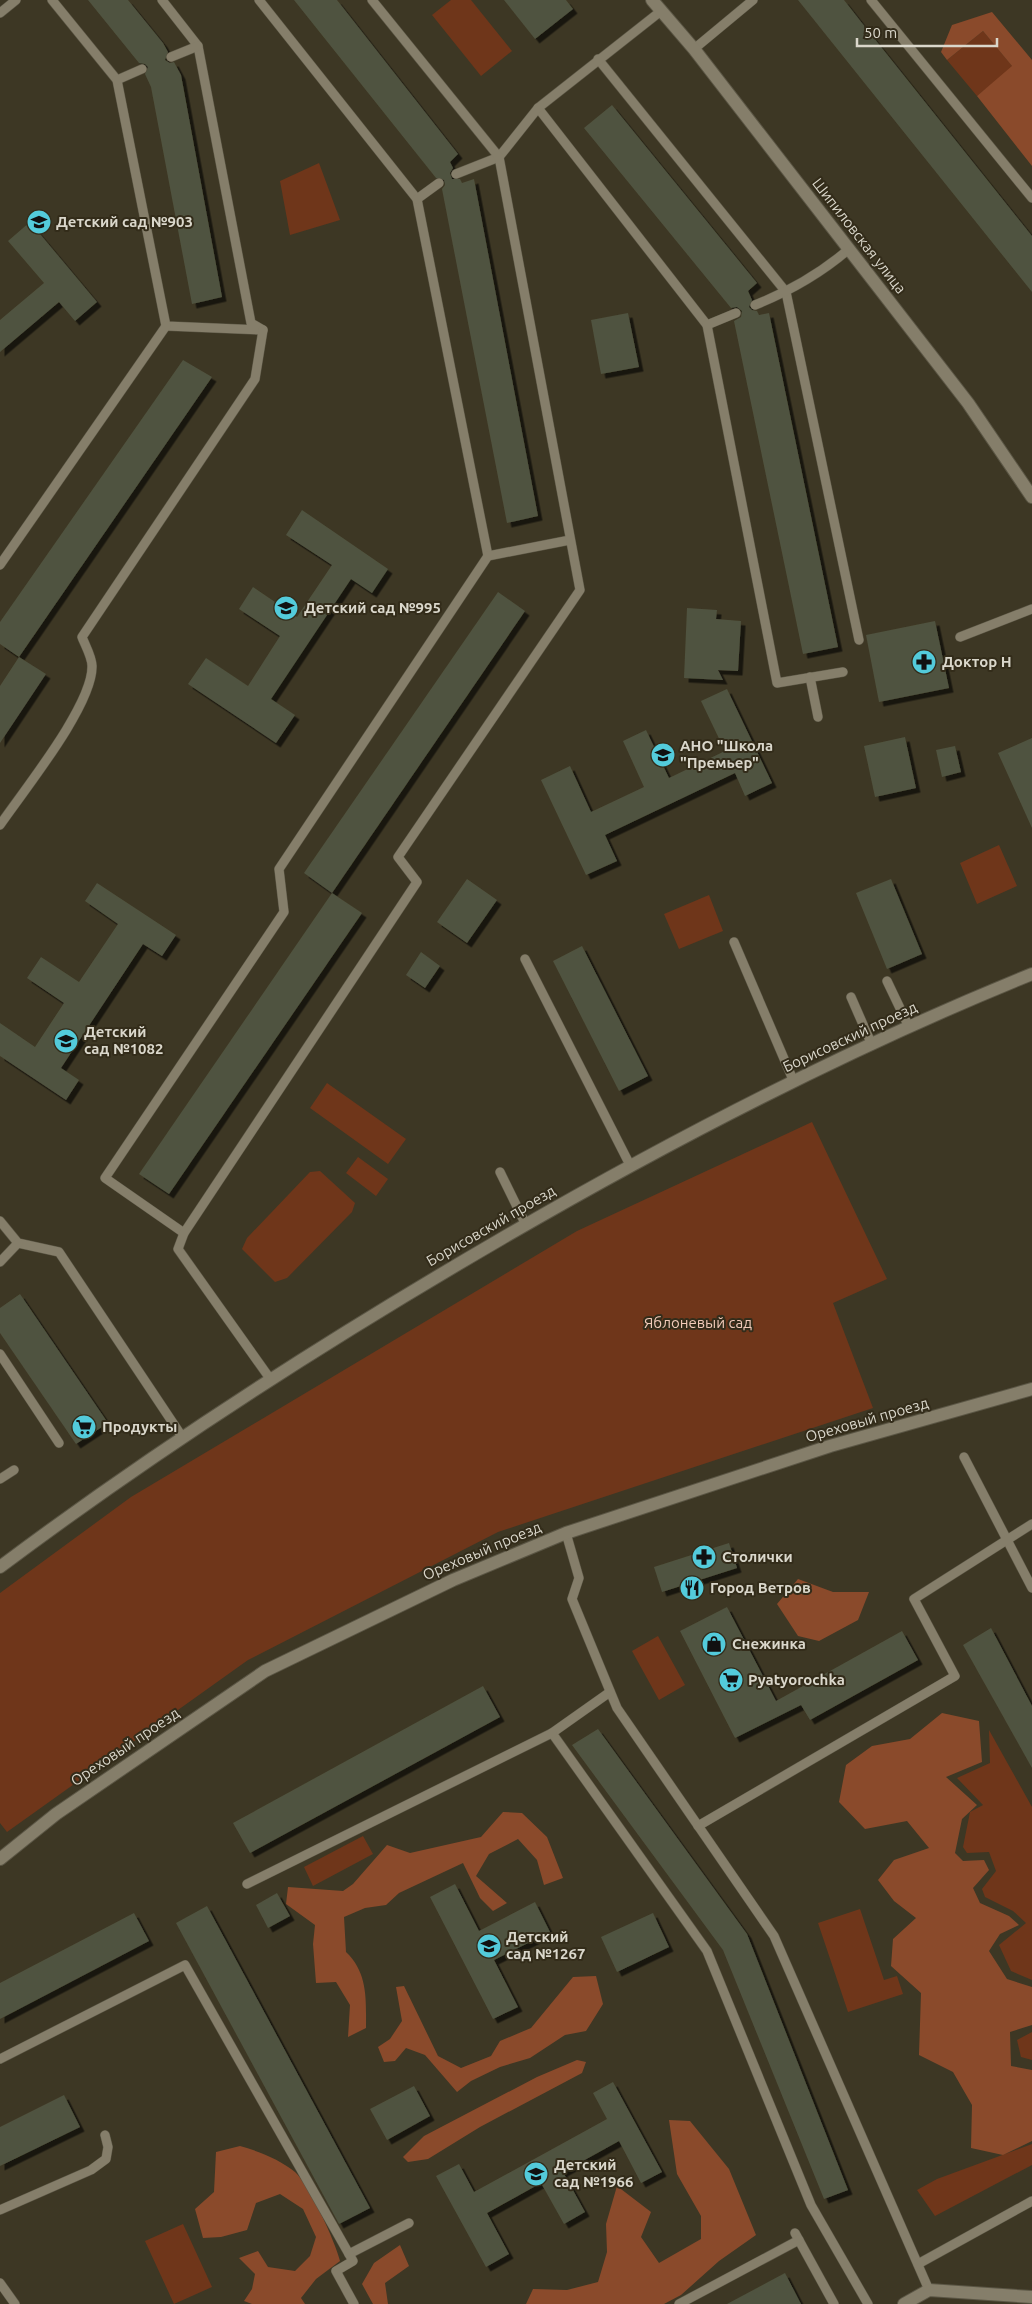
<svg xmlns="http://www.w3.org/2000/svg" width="1032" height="2304" viewBox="0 0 1032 2304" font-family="Ubuntu,sans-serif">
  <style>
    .green { fill: #6f361a }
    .forest { fill: #8a4a2b }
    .building { fill: #50533f; filter: url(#shadow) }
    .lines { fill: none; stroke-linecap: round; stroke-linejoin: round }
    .service-casing { stroke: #5b5645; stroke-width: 10 }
    .minor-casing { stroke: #5b5645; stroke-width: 14 }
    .tertiary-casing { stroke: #5b5645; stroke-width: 14 }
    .secondary-casing { stroke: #5b5645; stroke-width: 14 }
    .service { stroke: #857e6a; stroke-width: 9 }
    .minor { stroke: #857e6a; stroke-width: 12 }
    .tertiary { stroke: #857e6a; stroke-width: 12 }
    .secondary { stroke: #857e6a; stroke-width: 12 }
    .labels { text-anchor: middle; stroke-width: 4; stroke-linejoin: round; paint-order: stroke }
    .poi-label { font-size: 15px; font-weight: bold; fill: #dad7cb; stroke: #332c1a; text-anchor: start }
    .street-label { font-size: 15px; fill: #dad7cb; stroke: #332c1a }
    .park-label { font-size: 15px; fill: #f2cbb9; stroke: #332c1a }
  </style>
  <defs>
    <filter id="shadow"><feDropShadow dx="4.5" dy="4.5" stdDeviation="0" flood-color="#0009"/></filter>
  </defs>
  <rect width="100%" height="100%" fill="#3d3724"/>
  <g class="green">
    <path d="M451,0H471L512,51L481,76L432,15Z"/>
    <path d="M983,31L1013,67L977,96L947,60Z"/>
    <path d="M319,163L340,220L290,235L280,181Z"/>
    <path d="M999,845L1017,886L977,904L960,863Z"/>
    <path d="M709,895L723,931L679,949L664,914Z"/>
    <path d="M327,1083L406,1139L388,1164L310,1108Z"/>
    <path d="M812,1122L887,1279L833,1303L873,1408L498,1532L248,1660L7,1832L0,1823V1593L131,1497L577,1231Z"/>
    <path d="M358,1157L388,1179L376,1196L346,1173Z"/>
    <path d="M320,1171L355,1203L352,1212L287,1278L275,1282L242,1249L247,1238L310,1172Z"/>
    <path d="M658,1636L685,1685L659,1700L632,1651Z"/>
    <path d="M989,1730L1032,1807V1980L1011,1971L999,1945L1026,1923L1013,1911L985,1897L982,1889L996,1871L989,1852L967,1853L963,1847L970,1812L983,1805L957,1778L990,1763Z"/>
    <path d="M363,1836L373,1854L313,1886L304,1867Z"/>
    <path d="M860,1909L884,1980L897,1976L903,1994L848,2012L818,1923Z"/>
    <path d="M1032,2032V2060L1021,2057L1017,2040Z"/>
    <path d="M1032,2144V2165L935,2216L917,2190L937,2179Z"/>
    <path d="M183,2224L212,2287L174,2304L145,2241Z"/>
  </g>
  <g class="forest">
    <path d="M992,12L1032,60V166L977,96L1012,66L983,31L947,60L941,52L952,25Z"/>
    <path d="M798,1579L833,1592H869L858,1620L819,1641L798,1636L777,1604Z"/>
    <path d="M942,1713L979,1721L982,1762L946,1777L977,1805L962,1819L955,1853L963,1861L984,1860L989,1870L973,1888L980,1903L1009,1916L1019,1925L1000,1934L989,1951L1007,1979L1032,1987V2025L1010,2032L1011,2066L1032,2070V2141L1003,2155L971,2148L972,2105L953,2072L919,2055L921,1993L891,1966L893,1939L916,1918L894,1901L878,1880L894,1860L929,1848L907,1821L865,1829L839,1802L846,1765L872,1746L910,1739Z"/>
    <path d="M503,1812L522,1813L547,1837L563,1878L544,1885L537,1860L518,1839L489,1854L476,1876L507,1903L493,1911L480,1898L463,1863L399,1893L386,1905L365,1908L344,1917L346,1952C368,1973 366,1999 366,2028L348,2037L350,2005L336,1982L316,1983L313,1944L315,1925L286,1904L288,1887L343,1891L353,1884L387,1845L410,1853L481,1837Z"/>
    <path d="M596,1976L603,2004L586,2031L565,2035L530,2058L500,2067L471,2081L457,2092L425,2055L406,2048L395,2061L384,2062L378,2047L390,2039L402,2021L396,1987L404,1986L438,2056L461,2068L491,2056L500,2041L531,2028L573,1977Z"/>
    <path d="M577,2060L586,2062L582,2073L480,2127L428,2159L408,2162L403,2157L424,2136L537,2077Z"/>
    <path d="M669,2120L690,2121L729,2169L756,2235L719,2261L681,2295L664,2304H526L533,2289L567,2290L598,2282L607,2252L606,2224L617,2186L651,2212L641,2237L659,2263L701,2239V2216L677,2174Z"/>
    <path d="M240,2146C258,2151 281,2160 295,2172C310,2186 335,2241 340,2261L316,2279L301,2298L305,2304H252L244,2301L252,2289L255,2274L239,2258L258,2251L268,2267L295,2271L310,2256L316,2237L303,2209L280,2194L256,2203L247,2230L221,2237L203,2238L195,2209L214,2192L216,2152Z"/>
    <path d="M400,2245L409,2266L385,2283L388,2304H373L362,2284L374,2263Z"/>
  </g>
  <g class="building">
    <path d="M88,0H128L163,43L168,52L165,60L170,63L174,62L181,75L222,297L192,304L151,87L145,74L148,67L145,64L139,63Z"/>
    <path d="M294,0H337L458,154L450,162L453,168L450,173L452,179H460L462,183L474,179L538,516L507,523L442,189L445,185L444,180L436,178Z"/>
    <path d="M504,0H566L573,9L535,39Z"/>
    <path d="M798,0H844L862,23L1032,236V292Z"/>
    <path d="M612,105L757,283L748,291L752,300L749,307L752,310L757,311L759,315L769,313L838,647L803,654L734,321L741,317L742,311L737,307L731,308L584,128Z"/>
    <path d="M30,222L97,302L75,321L59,302L0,352V320L44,283L8,241Z"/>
    <path d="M628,313L639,367L601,374L591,320Z"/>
    <path d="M183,360L212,377L19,657L0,644V622Z"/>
    <path d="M302,510L388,569L372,593L351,579L271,699L295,715L276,743L188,684L206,658L248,686L280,636L239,609L253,587L297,617L332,565L286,535Z"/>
    <path d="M498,592L525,611L332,893L304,873Z"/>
    <path d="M687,608L717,610L716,619L741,621L738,671L718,670L723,680L684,678Z"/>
    <path d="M935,621L949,688L879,702L866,635Z"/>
    <path d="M19,657L46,674L0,743V686Z"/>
    <path d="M727,689L772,783L745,796L735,773L605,835L617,861L586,875L541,780L570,766L591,812L644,787L623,741L646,730L669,778L725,751L701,701Z"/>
    <path d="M905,737L916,788L875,797L864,746Z"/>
    <path d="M1032,738V828L998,753Z"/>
    <path d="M955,746L961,772L942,777L936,750Z"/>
    <path d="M467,879L497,900L467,943L437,922Z"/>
    <path d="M891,879L922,954L887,969L856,893Z"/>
    <path d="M97,883L176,935L162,956L143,944L100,1009L61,1068L79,1080L66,1100L0,1056V1023L35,1047L64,1003L27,978L41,957L79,982L118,924L85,901Z"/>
    <path d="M332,893L362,913L169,1194L139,1174Z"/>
    <path d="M582,946L648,1076L619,1091L553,961Z"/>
    <path d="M421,952L440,966L425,988L406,975Z"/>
    <path d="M20,1294L108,1423L76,1444L0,1333V1308Z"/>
    <path d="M729,1543L737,1568L662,1592L654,1567Z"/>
    <path d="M727,1607L776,1701L902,1631L918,1660L810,1720L801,1705L735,1738L680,1631Z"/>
    <path d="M991,1628L1032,1706V1768L963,1645Z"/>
    <path d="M483,1686L500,1717L250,1853L233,1823Z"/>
    <path d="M598,1729L747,1934L848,2190L824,2199L723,1950L572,1745Z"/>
    <path d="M455,1884L479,1931L535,1902L550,1932L494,1960L518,2007L493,2019L430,1897Z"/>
    <path d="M277,1893L290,1916L268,1928L256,1905Z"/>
    <path d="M207,1906L370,2208L339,2224L176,1923Z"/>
    <path d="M134,1913L149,1941L0,2019V1983Z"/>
    <path d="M653,1913L669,1947L617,1972L601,1937Z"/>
    <path d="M613,2082L662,2172L641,2183L619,2141L563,2172L585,2212L564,2224L541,2183L487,2213L509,2254L486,2267L436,2176L459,2164L474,2192L607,2119L593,2093Z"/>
    <path d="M414,2086L430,2116L387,2140L370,2109Z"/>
    <path d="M64,2095L80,2127L0,2166V2127Z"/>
    <path d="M785,2273L801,2304H727Z"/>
  </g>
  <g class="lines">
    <defs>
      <g id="service">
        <path d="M52,0L117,80L166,326L263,330L251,323L198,46L162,0"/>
        <path d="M259,0L417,199L488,556"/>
        <path d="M871,0L1032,198"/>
        <path d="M0,13L16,0"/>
        <path d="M694,49L753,0"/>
        <path d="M171,57L198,46"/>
        <path d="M598,59L786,292L859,640"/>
        <path d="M117,80L142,69"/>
        <path d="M538,108L707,325L777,683L843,672"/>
        <path d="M456,174L499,157L538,108L661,11"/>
        <path d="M417,199L439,183"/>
        <path d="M755,305C790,291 820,274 849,249"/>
        <path d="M707,325L736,313"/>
        <path d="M0,565L166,326"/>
        <path d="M960,637L1032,609"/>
        <path d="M810,677L818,717"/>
        <path d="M0,825C24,790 93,705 92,666C92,657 85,645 82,637L255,379L263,330"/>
        <path d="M734,942L794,1082"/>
        <path d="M525,959L630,1165"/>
        <path d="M887,981L909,1027"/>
        <path d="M851,997L872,1045"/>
        <path d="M500,1172L526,1225"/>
        <path d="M0,1221L18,1243L59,1252L183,1438"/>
        <path d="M184,1233L105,1178L284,912L279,869L488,556L570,540"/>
        <path d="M0,1262L18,1243"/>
        <path d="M0,1354L59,1443"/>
        <path d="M271,1380L178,1249L184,1233L417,882L398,857L580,590L499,157L372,0"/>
        <path d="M964,1457L1032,1588"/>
        <path d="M0,1479L14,1470"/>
        <path d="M566,1533L579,1578L572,1599L617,1708L774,1936L929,2290"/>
        <path d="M610,1692L552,1733L707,1951L811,2205L868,2304"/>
        <path d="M698,1826L955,1676L914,1599L1032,1524"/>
        <path d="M247,1884L552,1733"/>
        <path d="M0,2059L185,1965L349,2254L409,2223"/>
        <path d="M0,2210L91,2170L106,2159L108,2147L105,2135"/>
        <path d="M795,2233L834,2304"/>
        <path d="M349,2254L353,2261L336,2271L354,2304"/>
        <path d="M918,2264L1032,2201"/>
        <path d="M0,2283L15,2304"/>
        <path d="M679,2304L799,2240"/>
      </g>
      <path id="minor" d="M904,2304L929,2290L1032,2297"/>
      <g id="tertiary">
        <path d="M0,1567C160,1447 329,1339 501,1239C673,1139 849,1048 1032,974"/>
        <path d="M0,1859L56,1814L265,1671L453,1580L566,1533L830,1446L1032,1389"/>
      </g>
      <path id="secondary" d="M652,0L694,49L968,403L1032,497"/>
    </defs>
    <use href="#service" class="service-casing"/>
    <use href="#minor" class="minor-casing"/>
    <use href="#tertiary" class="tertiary-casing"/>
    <use href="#secondary" class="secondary-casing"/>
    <use href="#service" class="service"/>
    <use href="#minor" class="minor"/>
    <use href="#tertiary" class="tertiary"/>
    <use href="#secondary" class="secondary"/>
  </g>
  <defs>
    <symbol id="school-disc" viewBox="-11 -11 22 22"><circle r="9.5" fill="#53cbdb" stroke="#332c1a"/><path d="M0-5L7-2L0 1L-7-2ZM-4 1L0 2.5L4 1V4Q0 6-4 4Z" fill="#111"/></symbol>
    <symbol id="pharmacy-disc" viewBox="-11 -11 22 22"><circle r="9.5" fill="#53cbdb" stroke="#332c1a"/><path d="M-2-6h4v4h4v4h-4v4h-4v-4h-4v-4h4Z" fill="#111"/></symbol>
    <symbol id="supermarket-disc" viewBox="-11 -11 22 22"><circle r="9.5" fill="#53cbdb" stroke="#332c1a"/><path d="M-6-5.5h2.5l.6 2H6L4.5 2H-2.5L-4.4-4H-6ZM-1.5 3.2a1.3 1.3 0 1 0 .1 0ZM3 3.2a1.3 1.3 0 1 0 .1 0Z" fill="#111"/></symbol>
    <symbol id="restaurant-disc" viewBox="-11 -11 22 22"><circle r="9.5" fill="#53cbdb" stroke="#332c1a"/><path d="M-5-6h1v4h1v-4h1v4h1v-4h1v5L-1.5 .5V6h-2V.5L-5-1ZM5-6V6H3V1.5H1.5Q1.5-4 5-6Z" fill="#111"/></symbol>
    <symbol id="shop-disc" viewBox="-11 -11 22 22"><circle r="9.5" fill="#53cbdb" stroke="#332c1a"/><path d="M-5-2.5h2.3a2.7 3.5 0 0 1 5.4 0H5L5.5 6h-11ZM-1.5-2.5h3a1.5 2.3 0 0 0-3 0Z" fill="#111"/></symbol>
  </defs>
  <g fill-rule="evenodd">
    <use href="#school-disc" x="25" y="208" width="28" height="28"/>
    <use href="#school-disc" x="272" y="594" width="28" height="28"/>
    <use href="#pharmacy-disc" x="910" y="648" width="28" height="28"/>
    <use href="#school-disc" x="649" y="741" width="28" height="28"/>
    <use href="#school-disc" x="52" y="1027" width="28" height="28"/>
    <use href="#supermarket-disc" x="70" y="1413" width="28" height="28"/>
    <use href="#pharmacy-disc" x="690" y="1543" width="28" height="28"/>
    <use href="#restaurant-disc" x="678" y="1574" width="28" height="28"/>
    <use href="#shop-disc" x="700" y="1630" width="28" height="28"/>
    <use href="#supermarket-disc" x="717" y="1666" width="28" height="28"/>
    <use href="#school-disc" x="475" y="1932" width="28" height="28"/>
    <use href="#school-disc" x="522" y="2160" width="28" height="28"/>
  </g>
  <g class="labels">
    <g class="poi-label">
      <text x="56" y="227">Детский сад №903</text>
      <text x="304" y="613">Детский сад №995</text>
      <text x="942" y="667">Доктор Н</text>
      <text x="680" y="751">АНО "Школа<tspan x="680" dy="17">"Премьер"</tspan></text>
      <text x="84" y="1037">Детский<tspan x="84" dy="17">сад №1082</tspan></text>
      <text x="102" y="1432">Продукты</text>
      <text x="722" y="1562">Столички</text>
      <text x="710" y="1593">Город Ветров</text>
      <text x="732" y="1649">Снежинка</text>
      <text x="748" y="1685">Pyatyorochka</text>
      <text x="506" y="1942">Детский<tspan x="506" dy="17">сад №1267</tspan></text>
      <text x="554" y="2170">Детский<tspan x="554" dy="17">сад №1966</tspan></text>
    </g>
    <g class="street-label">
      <text transform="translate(859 236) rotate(52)" y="5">Шипиловская улица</text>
      <text transform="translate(850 1037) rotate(-25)" y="5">Борисовский проезд</text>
      <text transform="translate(491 1226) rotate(-30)" y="5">Борисовский проезд</text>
      <text transform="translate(867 1420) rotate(-16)" y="5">Ореховый проезд</text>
      <text transform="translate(482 1551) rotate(-23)" y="5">Ореховый проезд</text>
      <text transform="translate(125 1747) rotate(-34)" y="5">Ореховый проезд</text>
    </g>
    <g class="park-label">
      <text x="698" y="1328">Яблоневый сад</text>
    </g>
  </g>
  <path d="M857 38v8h140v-8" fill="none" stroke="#dad7cb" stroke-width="2.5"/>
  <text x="864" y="38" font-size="15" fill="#dad7cb" stroke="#332c1a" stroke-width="4" paint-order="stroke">50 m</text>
</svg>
